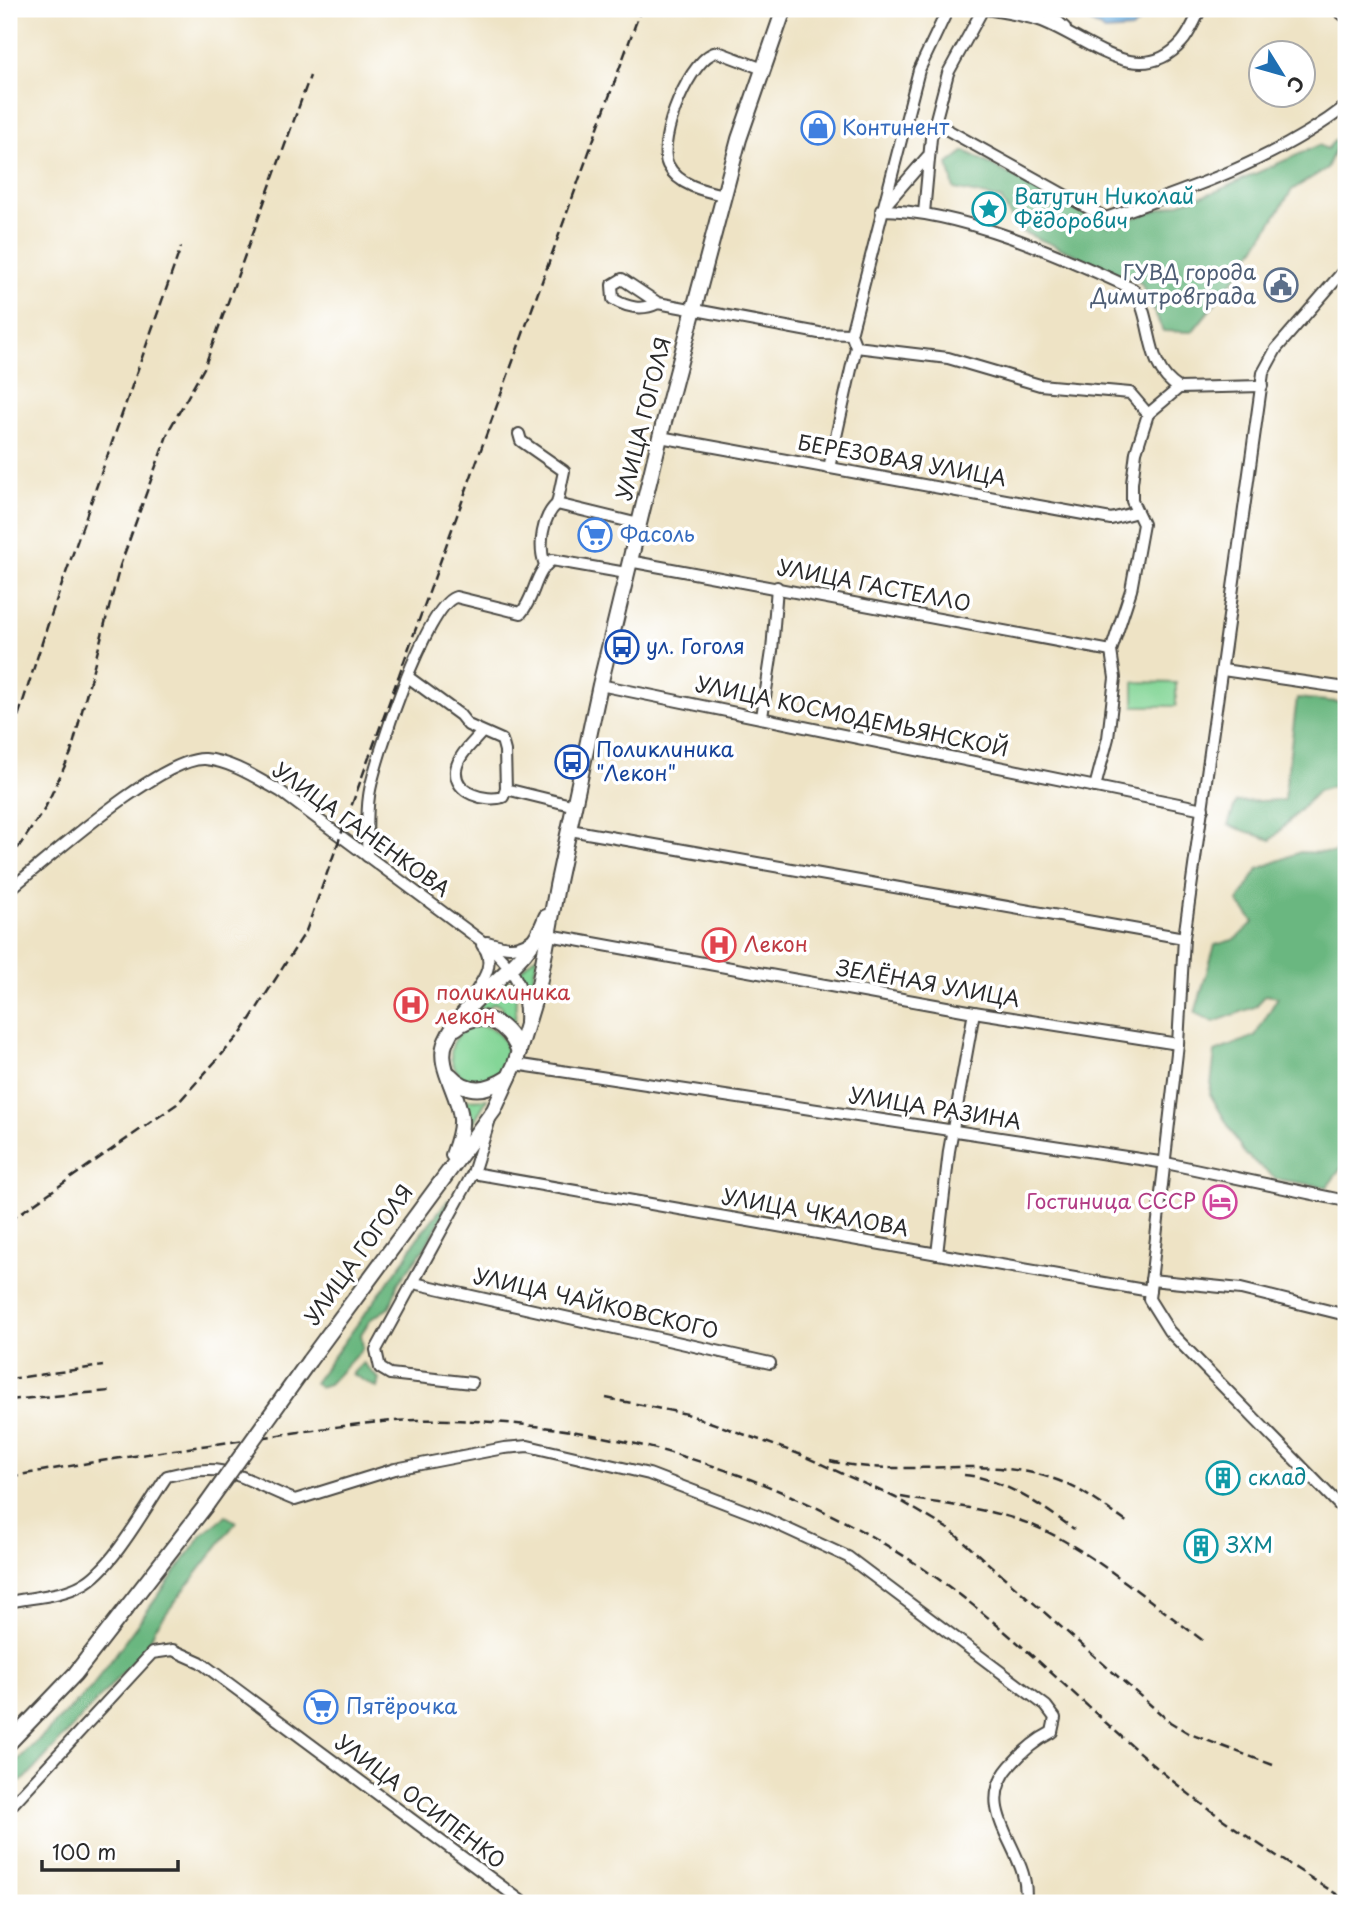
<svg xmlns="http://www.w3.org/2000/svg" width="1355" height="1912" viewBox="0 0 1355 1912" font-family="'Playpen Sans',sans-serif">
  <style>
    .green { fill: #84d697; stroke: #588061; stroke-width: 2 }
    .forest { fill: #6bb780; stroke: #4b7156; stroke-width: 2 }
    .water { fill: #67aadc; stroke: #496a84; stroke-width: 2 }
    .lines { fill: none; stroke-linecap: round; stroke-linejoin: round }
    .minor-casing { stroke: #484742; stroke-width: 14 }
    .major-casing { stroke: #484742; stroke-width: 18 }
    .minor { stroke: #fff; stroke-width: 10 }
    .major { stroke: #fff; stroke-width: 14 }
    .rail { stroke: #2b2b2b; stroke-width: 2.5; stroke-dasharray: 10 5; stroke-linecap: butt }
    .major-bridge-casing { stroke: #484742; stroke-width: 18; stroke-linecap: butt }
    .major-bridge { stroke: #fff; stroke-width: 14 }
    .labels { text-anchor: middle; stroke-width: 7; stroke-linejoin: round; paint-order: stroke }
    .shop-label { font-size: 21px; fill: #366cbe; stroke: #fff; text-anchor: start }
    .culture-label { font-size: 21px; fill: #0d838f; stroke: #fff; text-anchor: start }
    .service-label { font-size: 21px; fill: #4e5e75; stroke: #fff; text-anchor: end }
    .street-label { font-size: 21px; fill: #2b2b2b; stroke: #fff }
    .transit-label { font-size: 21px; fill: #164399; stroke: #fff; text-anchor: start }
    .health-label { font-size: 21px; fill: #be3a42; stroke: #fff; text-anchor: start }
    .hotel-label { font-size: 21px; fill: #b23c85; stroke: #fff; text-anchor: end }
  </style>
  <rect width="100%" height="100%" fill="#fff"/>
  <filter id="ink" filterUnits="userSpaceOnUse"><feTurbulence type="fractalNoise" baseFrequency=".0143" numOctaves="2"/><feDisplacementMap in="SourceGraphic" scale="14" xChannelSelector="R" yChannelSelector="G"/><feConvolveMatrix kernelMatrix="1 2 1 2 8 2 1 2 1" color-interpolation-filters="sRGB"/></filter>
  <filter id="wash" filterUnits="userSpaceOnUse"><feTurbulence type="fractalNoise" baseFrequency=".00686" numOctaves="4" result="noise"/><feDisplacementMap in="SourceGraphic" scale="28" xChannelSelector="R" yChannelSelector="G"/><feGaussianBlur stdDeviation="1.57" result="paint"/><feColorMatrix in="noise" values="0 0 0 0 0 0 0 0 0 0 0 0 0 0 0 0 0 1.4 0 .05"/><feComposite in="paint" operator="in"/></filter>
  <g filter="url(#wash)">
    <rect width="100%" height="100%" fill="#eee3c5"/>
    <g class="green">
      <path d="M1134,682L1176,683V706H1134Z"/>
      <path d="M538,954L529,996L519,971Z"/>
      <path d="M505,980L511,981L516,996L515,1024L501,1014L502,1007L494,1003L487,1008L475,1007Z"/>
      <circle cx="479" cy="1054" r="28"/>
      <path d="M487,1099L466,1135L463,1100Z"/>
    </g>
    <g class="forest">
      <path d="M1346,128V142L1337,145L1327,168L1292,190L1237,276L1192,332L1163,331L1141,283L1018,230L1001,199L954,189L948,164L965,151L1108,226L1217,191L1319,145L1327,149Z"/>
      <path d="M1297,698L1346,703V783L1318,791L1271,840L1228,825L1236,802L1284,800Z"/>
      <path d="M1346,842V1162L1327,1187L1276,1179L1244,1153L1210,1094L1215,1052L1255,1036L1278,997L1266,995L1255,1007L1214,1022L1195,1013L1215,945L1236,939L1254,922L1238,902L1258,869L1300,852L1334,853Z"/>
      <path d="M448,1200L451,1201L426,1246L398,1283L390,1307L371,1319L361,1334L363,1348L329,1384L320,1387L314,1383L406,1258L416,1240Z"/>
      <path d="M363,1363L379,1379L377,1388L352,1374Z"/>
      <path d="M226,1516L236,1522L155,1628L149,1644L25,1779L9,1785V1769L91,1688L203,1534Z"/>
    </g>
    <path class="water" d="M1070,9H1152L1132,29L1105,31Z"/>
  </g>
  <g filter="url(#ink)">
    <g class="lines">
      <defs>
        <g id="minor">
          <path d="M986,9C1004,12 1022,15 1039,20C1084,35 1138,92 1182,42C1190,33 1195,19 1201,9"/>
          <path d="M1044,9L1065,28"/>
          <path d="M1336,9L1346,17"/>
          <path d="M935,123L1106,218C1187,190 1278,159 1346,106"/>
          <path d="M724,195C704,191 678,185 668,165C656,141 691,54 718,52L763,69"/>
          <path d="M883,208L927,157"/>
          <path d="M881,210C959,210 1063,256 1133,289C1155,320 1143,366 1179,388"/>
          <path d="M924,213L931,138L948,73L983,9"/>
          <path d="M1346,268L1276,349L1263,373L1184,938L1178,1044L1149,1299L1169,1331L1346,1512"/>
          <path d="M658,303C642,311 628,308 613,299L612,285L622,279L658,303L819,333L851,334"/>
          <path d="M856,347L948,358L1040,385L1130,393L1148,414"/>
          <path d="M1148,414L1179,388L1262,386"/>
          <path d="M519,434L521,441L564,471L557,504L639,524"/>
          <path d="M660,437L1111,519L1137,512"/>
          <path d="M829,468L856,347L851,334L919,70L948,9"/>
          <path d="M629,561L1111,651"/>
          <path d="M545,565C538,546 542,517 557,504"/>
          <path d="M1223,670L1346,688"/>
          <path d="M408,677L460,715L468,725L502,740L505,751L506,789L575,806"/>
          <path d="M600,685L1203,809"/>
          <path d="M762,717L772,651L777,587"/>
          <path d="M482,732C473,743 458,755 456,770C454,794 486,802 503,797L506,789"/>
          <path d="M1095,787L1108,738L1115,678L1111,651L1131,590L1143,524L1132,501V483L1136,452L1148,414"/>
          <path d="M570,830L1184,938"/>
          <path d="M367,856C368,837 366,816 369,796C373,764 427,603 456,597L521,613C535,598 534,573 552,560L626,573"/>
          <path d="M9,890C47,860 161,757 205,759C231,761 258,779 280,791L491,948C513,967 527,991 525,1022"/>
          <path d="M549,935L974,1012L1178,1044"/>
          <path d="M487,942C504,947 515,951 531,940"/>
          <path d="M471,999C481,983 498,963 482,945"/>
          <path d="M515,1064L1166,1163L1346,1201"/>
          <path d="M473,1173L1150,1291"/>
          <path d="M937,1254L949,1151L974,1012"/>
          <path d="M1151,1280L1241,1289L1346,1315"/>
          <path d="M414,1283L770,1363"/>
          <path d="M472,1383L390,1374L380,1368L376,1350L473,1173L490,1119"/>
          <path d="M9,1602C33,1597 62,1596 83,1584C113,1568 147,1505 167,1476C231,1460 240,1479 295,1500L395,1469L504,1448L528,1446L649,1474L759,1516L848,1557L1046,1706L1055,1718L1052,1732C1034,1741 1022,1752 1010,1766C969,1813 1034,1853 1025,1903"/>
          <path d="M9,1808L152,1653L173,1650L200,1662L524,1903"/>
        </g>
        <g id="major">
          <path d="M456,1028C483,1006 508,1025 519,1051"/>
          <path d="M450,1075C468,1095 489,1090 509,1077"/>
          <path d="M453,1155C457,1144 462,1131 461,1119C460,1094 435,1065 446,1041C469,990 527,970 546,917"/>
          <path d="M309,1361L494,1110L515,1064L539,985L557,886L600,685L660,437L739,139L784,9"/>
          <path d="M9,1743L75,1674L207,1504"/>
        </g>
      </defs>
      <use href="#minor" class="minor-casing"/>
      <use href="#major" class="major-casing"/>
      <use href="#minor" class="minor"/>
      <use href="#major" class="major"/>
      <g class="rail">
        <path d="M9,745L48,624L181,247"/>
        <path d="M9,861L44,810L71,753L120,566L169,430L204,368L310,76"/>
        <path d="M9,1221L177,1104L242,1032L306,931L641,9"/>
        <path d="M9,1379L103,1366"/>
        <path d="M606,1398L687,1414L799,1454L896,1498L950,1530L1170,1722L1190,1734L1273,1765"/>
        <path d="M9,1400L110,1391"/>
        <path d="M830,1461C904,1479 982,1454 1054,1479C1081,1488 1105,1507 1128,1523"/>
        <path d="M964,1475C1003,1478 1043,1507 1074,1529"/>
        <path d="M9,1477C87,1462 166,1451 245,1440C301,1432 358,1422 415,1420C607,1416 808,1479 960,1595C1035,1653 1101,1722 1174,1782C1228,1826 1287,1863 1346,1900"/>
        <path d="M901,1497C944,1505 991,1508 1032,1525C1087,1547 1155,1606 1205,1642"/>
      </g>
      <defs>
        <path id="major-bridge" d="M207,1504L309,1361"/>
      </defs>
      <use href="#major-bridge" class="major-bridge-casing"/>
      <use href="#major-bridge" class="major-bridge"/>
    </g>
  </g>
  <defs>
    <symbol id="shop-ring" viewBox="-11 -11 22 22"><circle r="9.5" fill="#fff" stroke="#3f7fe0" stroke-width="1.5"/><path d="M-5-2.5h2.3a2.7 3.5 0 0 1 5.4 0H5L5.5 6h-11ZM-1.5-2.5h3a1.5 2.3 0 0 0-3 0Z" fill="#3f7fe0"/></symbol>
    <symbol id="sight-ring" viewBox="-11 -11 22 22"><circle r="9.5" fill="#fff" stroke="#0f9aa8" stroke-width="1.5"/><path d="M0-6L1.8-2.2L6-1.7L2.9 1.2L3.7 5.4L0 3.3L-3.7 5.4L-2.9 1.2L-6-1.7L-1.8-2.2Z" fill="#0f9aa8"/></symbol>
    <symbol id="civic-ring" viewBox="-11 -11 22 22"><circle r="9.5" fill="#fff" stroke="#5c6f8a" stroke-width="1.5"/><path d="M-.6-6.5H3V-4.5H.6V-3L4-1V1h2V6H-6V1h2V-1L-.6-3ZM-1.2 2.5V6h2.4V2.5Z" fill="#5c6f8a"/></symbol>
    <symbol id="supermarket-ring" viewBox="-11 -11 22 22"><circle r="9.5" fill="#fff" stroke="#3f7fe0" stroke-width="1.5"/><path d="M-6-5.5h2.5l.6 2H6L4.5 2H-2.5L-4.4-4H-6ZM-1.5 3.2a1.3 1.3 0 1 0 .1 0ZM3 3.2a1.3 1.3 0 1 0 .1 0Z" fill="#3f7fe0"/></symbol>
    <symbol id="bus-ring" viewBox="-11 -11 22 22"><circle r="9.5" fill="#fff" stroke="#1a4fb4" stroke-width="1.5"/><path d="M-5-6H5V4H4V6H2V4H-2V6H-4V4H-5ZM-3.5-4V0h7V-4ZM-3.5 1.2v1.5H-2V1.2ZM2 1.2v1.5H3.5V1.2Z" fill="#1a4fb4"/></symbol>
    <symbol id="hospital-ring" viewBox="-11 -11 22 22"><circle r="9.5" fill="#fff" stroke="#e0444e" stroke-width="1.5"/><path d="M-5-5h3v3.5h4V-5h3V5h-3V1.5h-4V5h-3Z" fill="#e0444e"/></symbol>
    <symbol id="hotel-ring" viewBox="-11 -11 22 22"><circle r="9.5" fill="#fff" stroke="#d1479c" stroke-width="1.5"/><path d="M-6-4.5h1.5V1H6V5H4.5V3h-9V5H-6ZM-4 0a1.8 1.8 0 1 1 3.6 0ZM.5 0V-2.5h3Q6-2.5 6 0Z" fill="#d1479c"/></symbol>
    <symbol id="building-ring" viewBox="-11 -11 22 22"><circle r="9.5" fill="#fff" stroke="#0f9aa8" stroke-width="1.5"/><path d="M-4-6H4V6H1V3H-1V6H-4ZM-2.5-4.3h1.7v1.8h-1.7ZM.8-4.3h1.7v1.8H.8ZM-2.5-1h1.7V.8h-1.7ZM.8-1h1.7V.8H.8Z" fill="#0f9aa8"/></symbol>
  </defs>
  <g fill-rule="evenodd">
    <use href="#shop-ring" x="799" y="109" width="38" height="38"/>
    <use href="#sight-ring" x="970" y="190" width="38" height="38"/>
    <use href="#civic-ring" x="1262" y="266" width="38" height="38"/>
    <use href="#supermarket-ring" x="576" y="516" width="38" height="38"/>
    <use href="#bus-ring" x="603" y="628" width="38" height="38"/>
    <use href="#bus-ring" x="553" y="743" width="38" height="38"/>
    <use href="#hospital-ring" x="700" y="926" width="38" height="38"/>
    <use href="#hospital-ring" x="392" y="986" width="38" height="38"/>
    <use href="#hotel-ring" x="1201" y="1183" width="38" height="38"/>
    <use href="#building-ring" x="1204" y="1459" width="38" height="38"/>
    <use href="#building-ring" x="1182" y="1527" width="38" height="38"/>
    <use href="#supermarket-ring" x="302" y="1688" width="38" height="38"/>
  </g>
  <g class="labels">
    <g class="shop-label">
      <text x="842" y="135">Континент</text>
      <text x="620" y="542">Фасоль</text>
      <text x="346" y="1714">Пятёрочка</text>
    </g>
    <g class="culture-label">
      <text x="1014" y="204">Ватутин Николай<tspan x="1014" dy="24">Фёдорович</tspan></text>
      <text x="1248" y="1485">склад</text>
      <text x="1226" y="1553">ЗХМ</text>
    </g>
    <g class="service-label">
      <text x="1256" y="280">ГУВД города<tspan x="1256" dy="24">Димитровграда</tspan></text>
    </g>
    <g class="street-label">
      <text transform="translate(644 419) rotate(-76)" y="7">УЛИЦА ГОГОЛЯ</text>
      <text transform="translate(902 461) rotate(10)" y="7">БЕРЕЗОВАЯ УЛИЦА</text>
      <text transform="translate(874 586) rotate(11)" y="7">УЛИЦА ГАСТЕЛЛО</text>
      <text transform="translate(852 717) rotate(12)" y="7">УЛИЦА КОСМОДЕМЬЯНСКОЙ</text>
      <text transform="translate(361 830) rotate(36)" y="7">УЛИЦА ГАНЕНКОВА</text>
      <text transform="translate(928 984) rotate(10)" y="7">ЗЕЛЁНАЯ УЛИЦА</text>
      <text transform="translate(935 1109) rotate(9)" y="7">УЛИЦА РАЗИНА</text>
      <text transform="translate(815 1213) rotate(10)" y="7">УЛИЦА ЧКАЛОВА</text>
      <text transform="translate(359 1255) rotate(-54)" y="7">УЛИЦА ГОГОЛЯ</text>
      <text transform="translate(596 1304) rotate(13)" y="7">УЛИЦА ЧАЙКОВСКОГО</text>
      <text transform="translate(420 1802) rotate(37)" y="7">УЛИЦА ОСИПЕНКО</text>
    </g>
    <g class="transit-label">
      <text x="646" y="654">ул. Гоголя</text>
      <text x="596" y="757">Поликлиника<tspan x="596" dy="24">"Лекон"</tspan></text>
    </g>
    <g class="health-label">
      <text x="744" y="952">Лекон</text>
      <text x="436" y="1000">поликлиника<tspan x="436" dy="24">лекон</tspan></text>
    </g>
    <g class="hotel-label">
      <text x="1196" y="1209">Гостиница СССР</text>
    </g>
  </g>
  <rect width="1355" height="1912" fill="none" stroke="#fff" stroke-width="35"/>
  <g transform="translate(1282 74) rotate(127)"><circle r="33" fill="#ffffff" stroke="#aaaaaa" stroke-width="2"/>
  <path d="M0-5L12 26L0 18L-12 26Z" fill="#1f6fb2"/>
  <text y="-10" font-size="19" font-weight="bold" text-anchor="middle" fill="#2b2b2b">С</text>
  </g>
  <path d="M42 1860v10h136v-10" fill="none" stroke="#2b2b2b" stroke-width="3.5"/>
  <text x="52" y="1860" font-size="21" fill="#2b2b2b" stroke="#ffffff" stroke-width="5" paint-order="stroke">100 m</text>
</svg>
